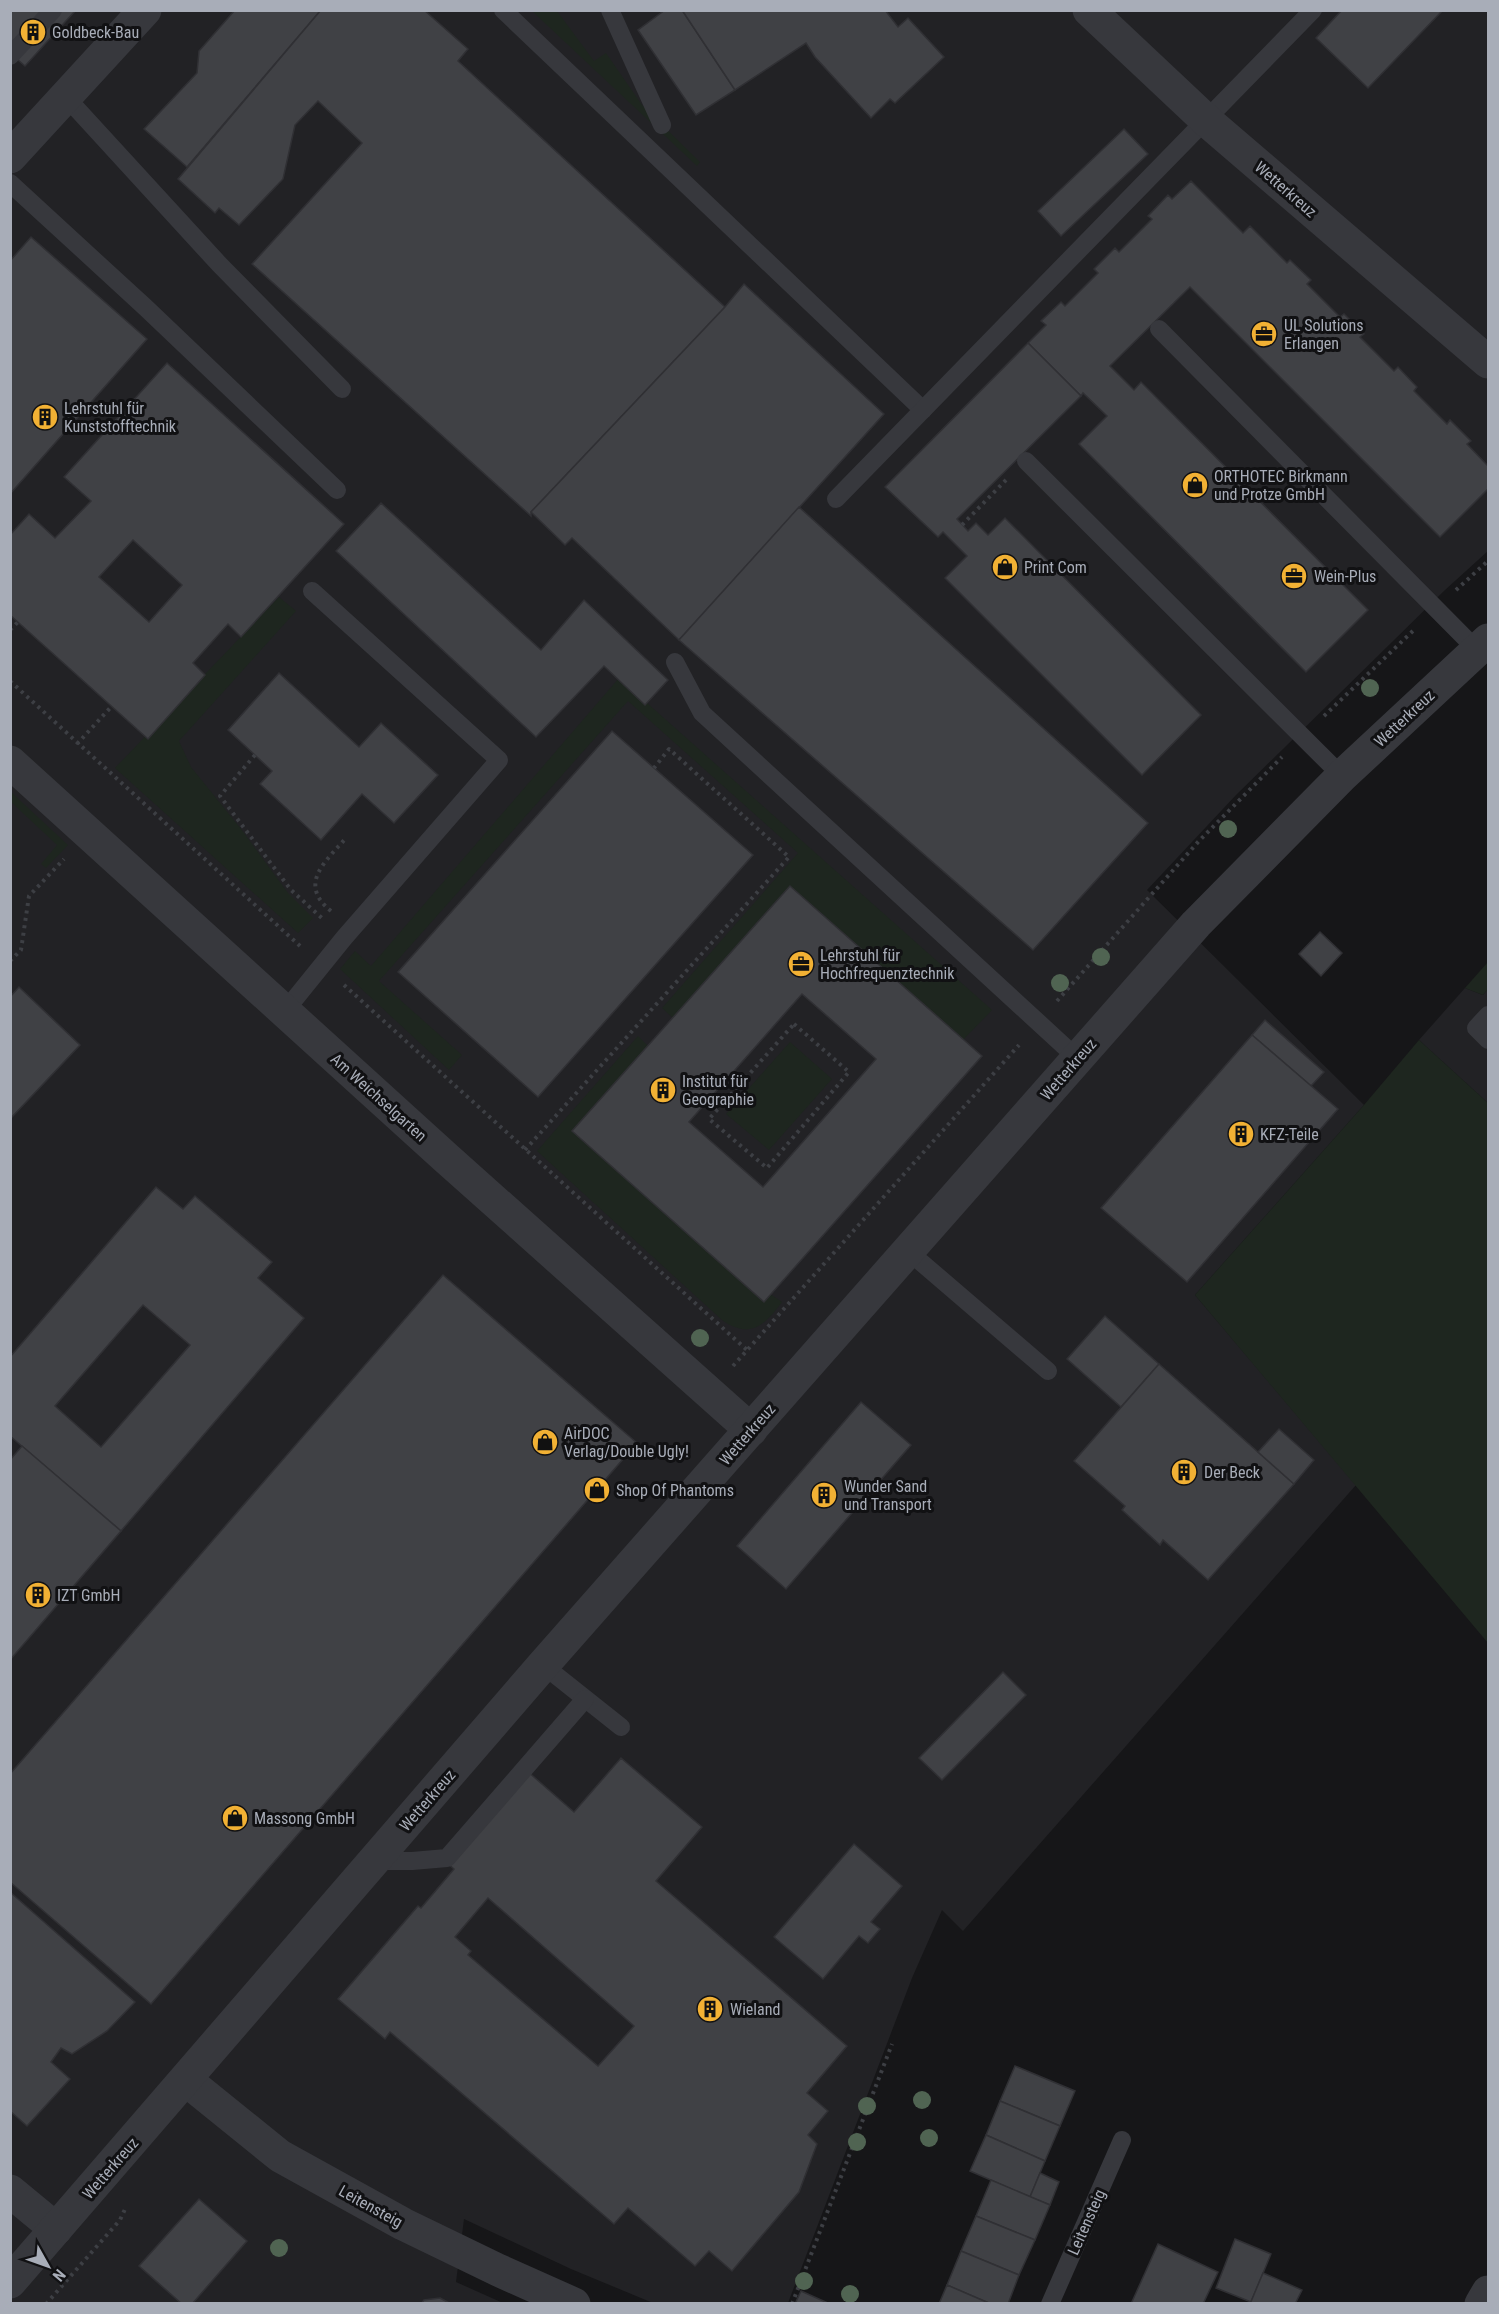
<svg xmlns="http://www.w3.org/2000/svg" width="1499" height="2314" viewBox="0 0 1499 2314" font-family="'Roboto Condensed',sans-serif">
  <style>
    .built { fill: #222225 }
    .green { fill: #1e261f }
    .building { fill: #404145; stroke: #303034; stroke-width: 1.5; fill-rule: evenodd }
    .lines { fill: none; stroke-linecap: round; stroke-linejoin: round }
    .path { stroke: #3d3f44; stroke-width: 4; stroke-dasharray: 3 4.5; stroke-linecap: butt }
    .service { stroke: #37383d; stroke-width: 18 }
    .minor { stroke: #37383d; stroke-width: 33 }
    .tertiary { stroke: #37383d; stroke-width: 33 }
    .tree { fill: #506452 }
    .labels { text-anchor: middle; stroke-width: 6; stroke-linejoin: round; paint-order: stroke }
    .poi-label { font-size: 16px; fill: #a8adb8; stroke: #111113; text-anchor: start }
    .street-label { font-size: 16px; fill: #a8adb8; stroke: #111113 }
  </style>
  <rect width="100%" height="100%" fill="#161618"/>
  <g class="built">
    <path d="M11,11H1488V551L1445,590L1236,795L1147,890L1364,1105L1195,1295L1356,1485L963,1931L942,1910L912,1978L788,2303H653L571,2269L464,2219L456,2282L503,2303L11,2304Z"/>
    <path d="M1465,988L1483,995L1488,989V1103L1419,1040Z"/>
  </g>
  <g class="green">
    <path d="M532,11H557L594,61L606,53L642,105L700,162L697,166Z"/>
    <path d="M279,597L296,611L179,741L191,767L241,829L288,893L313,918L298,933L115,768Z"/>
    <path d="M619,678L992,1010L963,1040L790,886L673,1018L662,1008L798,853L628,701L379,981L462,1055L449,1070L340,969L355,951L371,966Z"/>
    <path d="M11,792L68,845L46,868L41,864L57,845L11,802Z"/>
    <path d="M1488,962V989L1483,995L1465,988Z"/>
    <path d="M638,1036L648,1046L572,1131L764,1301L770,1294L782,1302C765,1325 750,1340 722,1320L537,1151Z"/>
    <path d="M1419,1040L1488,1103V1643L1195,1295L1364,1105Z"/>
    <path d="M790,1042L832,1079L769,1150L726,1114Z"/>
  </g>
  <g class="building">
    <path d="M10,10H74L75,11L25,66L10,53Z"/>
    <path d="M235,10H321L187,167L144,129L197,73L199,51Z"/>
    <path d="M321,10H424L468,49L458,61L725,307L531,512V516L252,264L362,143L318,101L295,125L283,179L239,225L219,208L215,213L178,179Z"/>
    <path d="M665,10H682L735,90L696,115L638,30Z"/>
    <path d="M682,10H885L898,27L908,18L944,57L895,103L890,99L871,118L815,57L806,43L735,90Z"/>
    <path d="M1342,10H1443L1368,88L1316,38Z"/>
    <path d="M1124,129L1148,154L1061,236L1038,211Z"/>
    <path d="M1191,181L1243,233L1250,226L1287,263L1290,260L1311,280L1307,284L1340,317L1344,314L1364,334L1360,337L1394,371L1398,367L1417,387L1414,391L1447,424L1450,420L1471,441L1467,444L1488,466V489L1440,537L1190,287L1110,366L1134,390L1141,382L1368,610L1306,672L1079,444L1107,416L1083,393L1081,396L1028,343L1046,325L1041,321L1061,302L1065,306L1098,273L1094,269L1115,248L1119,252L1152,219L1148,216L1168,195L1172,199Z"/>
    <path d="M31,237L147,339L10,494V261Z"/>
    <path d="M744,284L884,414L679,640L572,538L565,545L531,512L725,307Z"/>
    <path d="M1028,343L1081,396L957,519L968,531L976,523L988,535L1005,518L1201,715L1142,775L945,578L967,556L943,532L938,537L885,487Z"/>
    <path d="M167,363L344,524L241,637L228,624L193,663L205,675L148,739L10,615V535L29,514L55,538L91,501L64,477ZM133,540L182,585L149,622L99,577Z"/>
    <path d="M381,503L541,650L584,600L668,680L645,705L604,666L536,737L336,551Z"/>
    <path d="M799,507L1148,823L1033,950L679,640Z"/>
    <path d="M279,673L359,747L381,723L438,775L394,823L362,794L321,840L260,784L272,771L228,730Z"/>
    <path d="M612,731L753,855L538,1097L398,972Z"/>
    <path d="M790,886L982,1056L764,1302L572,1131ZM802,994L876,1059L763,1187L689,1122Z"/>
    <path d="M1320,932L1342,953L1321,976L1299,954Z"/>
    <path d="M19,987L80,1045L10,1119V997Z"/>
    <path d="M1265,1020L1324,1072L1311,1086L1252,1035Z"/>
    <path d="M1252,1035L1338,1109L1187,1282L1101,1208Z"/>
    <path d="M156,1187L183,1209L195,1196L272,1262L258,1278L304,1318L121,1531L10,1436V1357ZM143,1305L190,1345L101,1447L55,1406Z"/>
    <path d="M443,1275L637,1443L151,2004L10,1882V1774Z"/>
    <path d="M1105,1316L1159,1364L1121,1407L1067,1359Z"/>
    <path d="M1159,1364L1294,1484L1208,1580L1163,1540L1160,1545L1122,1510L1125,1506L1074,1461Z"/>
    <path d="M861,1402L911,1445L786,1589L737,1546Z"/>
    <path d="M1279,1429L1314,1460L1294,1484L1258,1452Z"/>
    <path d="M22,1446L121,1531L10,1660V1460Z"/>
    <path d="M1003,1672L1026,1695L942,1780L919,1758Z"/>
    <path d="M621,1758L702,1827L656,1881L847,2046L807,2093L828,2111L808,2135L817,2144L799,2192L732,2271L709,2251L695,2266L628,2208L614,2224L390,2032L385,2039L338,1999L418,1906L421,1908L454,1869L446,1862L526,1770L574,1812ZM488,1898L634,2026L598,2066L468,1955L471,1951L455,1937Z"/>
    <path d="M854,1844L902,1886L871,1922L880,1929L868,1943L859,1936L823,1979L774,1937Z"/>
    <path d="M10,1892L135,2002L107,2031L72,2054L61,2048L51,2062L70,2079L27,2126L10,2111Z"/>
    <path d="M1015,2066L1075,2091L1060,2126L1000,2101Z"/>
    <path d="M1000,2101L1060,2126L1045,2161L986,2135Z"/>
    <path d="M986,2135L1045,2161L1030,2197L970,2171Z"/>
    <path d="M1040,2173L1059,2182L1050,2205L1030,2197Z"/>
    <path d="M991,2180L1050,2205L1035,2240L976,2216Z"/>
    <path d="M199,2199L247,2241L192,2304H182L139,2266Z"/>
    <path d="M976,2216L1035,2240L1019,2275L961,2251Z"/>
    <path d="M1235,2239L1271,2254L1251,2302L1216,2288Z"/>
    <path d="M1158,2244L1218,2272L1203,2304H1131Z"/>
    <path d="M961,2251L1019,2275L1008,2304H991L947,2285Z"/>
    <path d="M1263,2273L1302,2290L1295,2304H1250Z"/>
    <path d="M947,2285L991,2304H939Z"/>
    <path d="M801,2291L830,2304H795Z"/>
    <path d="M440,2298L451,2304H421L424,2300Z"/>
  </g>
  <g class="lines">
    <g class="path">
      <path d="M962,525L1006,480"/>
      <path d="M1456,590L1488,561"/>
      <path d="M10,630L18,622"/>
      <path d="M10,681L300,946"/>
      <path d="M1324,716L1416,628"/>
      <path d="M77,744L112,706"/>
      <path d="M255,755L220,796L291,890L323,919"/>
      <path d="M331,911C297,884 326,861 346,838"/>
      <path d="M10,961L21,950L29,896L64,859"/>
      <path d="M344,985L747,1350"/>
      <path d="M1057,1001L1199,841L1282,757"/>
      <path d="M794,1024L849,1072L767,1168L709,1119Z"/>
      <path d="M525,1150L789,857L669,749L654,768"/>
      <path d="M733,1366L1019,1045"/>
      <path d="M46,2304L120,2220L126,2207"/>
      <path d="M792,2304L892,2044"/>
    </g>
    <g class="service">
      <path d="M503,10L923,410"/>
      <path d="M610,10L662,125"/>
      <path d="M10,56L53,10"/>
      <path d="M66,97L219,264L342,389"/>
      <path d="M10,183L145,307L337,490"/>
      <path d="M1159,329L1477,650"/>
      <path d="M1026,461L1342,776"/>
      <path d="M836,499L1313,10"/>
      <path d="M675,662L702,713L1077,1058"/>
      <path d="M285,1011L344,938L499,760L312,591"/>
      <path d="M1488,1015L1476,1028L1488,1040"/>
      <path d="M908,1251L1048,1371"/>
      <path d="M543,1665L621,1727"/>
      <path d="M375,1861H412L447,1858L585,1699"/>
      <path d="M1050,2304L1122,2140"/>
    </g>
    <g class="minor">
      <path d="M1089,10L1207,121L1488,362"/>
      <path d="M10,157L145,10"/>
      <path d="M10,762L445,1157L751,1430"/>
      <path d="M186,2080L280,2156L403,2224L498,2270L574,2304"/>
      <path d="M10,2191L56,2229"/>
      <path d="M1481,2304L1488,2292"/>
    </g>
    <path class="tertiary" d="M10,2282L543,1665L1196,924L1342,776L1488,640"/>
  </g>
  <g class="tree">
    <circle cx="1370" cy="688" r="9"/>
    <circle cx="1228" cy="829" r="9"/>
    <circle cx="1101" cy="957" r="9"/>
    <circle cx="1060" cy="983" r="9"/>
    <circle cx="700" cy="1338" r="9"/>
    <circle cx="922" cy="2100" r="9"/>
    <circle cx="867" cy="2106" r="9"/>
    <circle cx="929" cy="2138" r="9"/>
    <circle cx="857" cy="2142" r="9"/>
    <circle cx="279" cy="2248" r="9"/>
    <circle cx="804" cy="2281" r="9"/>
    <circle cx="850" cy="2294" r="9"/>
  </g>
  <defs>
    <symbol id="building-disc" viewBox="-11 -11 22 22"><circle r="9.5" fill="#f2b134" stroke="#111113"/><path d="M-4-6H4V6H1V3H-1V6H-4ZM-2.5-4.3h1.7v1.8h-1.7ZM.8-4.3h1.7v1.8H.8ZM-2.5-1h1.7V.8h-1.7ZM.8-1h1.7V.8H.8Z" fill="#111"/></symbol>
    <symbol id="office-disc" viewBox="-11 -11 22 22"><circle r="9.5" fill="#f2b134" stroke="#111113"/><path d="M-6-3h4V-5.5h4V-3h4V5H-6ZM-1-4.5V-3h2v-1.5ZM-6 0V1H6V0Z" fill="#111"/></symbol>
    <symbol id="shop-disc" viewBox="-11 -11 22 22"><circle r="9.5" fill="#f2b134" stroke="#111113"/><path d="M-5-2.5h2.3a2.7 3.5 0 0 1 5.4 0H5L5.5 6h-11ZM-1.5-2.5h3a1.5 2.3 0 0 0-3 0Z" fill="#111"/></symbol>
  </defs>
  <g fill-rule="evenodd">
    <use href="#building-disc" x="18" y="17" width="30" height="30"/>
    <use href="#office-disc" x="1249" y="319" width="30" height="30"/>
    <use href="#building-disc" x="30" y="402" width="30" height="30"/>
    <use href="#shop-disc" x="1180" y="470" width="30" height="30"/>
    <use href="#shop-disc" x="990" y="552" width="30" height="30"/>
    <use href="#office-disc" x="1279" y="561" width="30" height="30"/>
    <use href="#office-disc" x="786" y="949" width="30" height="30"/>
    <use href="#building-disc" x="648" y="1075" width="30" height="30"/>
    <use href="#building-disc" x="1226" y="1119" width="30" height="30"/>
    <use href="#shop-disc" x="530" y="1427" width="30" height="30"/>
    <use href="#building-disc" x="1169" y="1457" width="30" height="30"/>
    <use href="#shop-disc" x="582" y="1475" width="30" height="30"/>
    <use href="#building-disc" x="809" y="1480" width="30" height="30"/>
    <use href="#building-disc" x="23" y="1580" width="30" height="30"/>
    <use href="#shop-disc" x="220" y="1803" width="30" height="30"/>
    <use href="#building-disc" x="695" y="1994" width="30" height="30"/>
  </g>
  <g class="labels">
    <g class="poi-label">
      <text x="52" y="38">Goldbeck-Bau</text>
      <text x="1284" y="331">UL Solutions<tspan x="1284" dy="18">Erlangen</tspan></text>
      <text x="64" y="414">Lehrstuhl für<tspan x="64" dy="18">Kunststofftechnik</tspan></text>
      <text x="1214" y="482">ORTHOTEC Birkmann<tspan x="1214" dy="18">und Protze GmbH</tspan></text>
      <text x="1024" y="573">Print Com</text>
      <text x="1314" y="582">Wein-Plus</text>
      <text x="820" y="961">Lehrstuhl für<tspan x="820" dy="18">Hochfrequenztechnik</tspan></text>
      <text x="682" y="1087">Institut für<tspan x="682" dy="18">Geographie</tspan></text>
      <text x="1260" y="1140">KFZ-Teile</text>
      <text x="564" y="1439">AirDOC<tspan x="564" dy="18">Verlag/Double Ugly!</tspan></text>
      <text x="1204" y="1478">Der Beck</text>
      <text x="844" y="1492">Wunder Sand<tspan x="844" dy="18">und Transport</tspan></text>
      <text x="616" y="1496">Shop Of Phantoms</text>
      <text x="57" y="1601">IZT GmbH</text>
      <text x="254" y="1824">Massong GmbH</text>
      <text x="730" y="2015">Wieland</text>
    </g>
    <g class="street-label">
      <text transform="translate(1286 189) rotate(41)" y="6">Wetterkreuz</text>
      <text transform="translate(1404 718) rotate(-43)" y="6">Wetterkreuz</text>
      <text transform="translate(1068 1069) rotate(-49)" y="6">Wetterkreuz</text>
      <text transform="translate(379 1097) rotate(42)" y="6">Am Weichselgarten</text>
      <text transform="translate(747 1434) rotate(-49)" y="6">Wetterkreuz</text>
      <text transform="translate(427 1800) rotate(-49)" y="6">Wetterkreuz</text>
      <text transform="translate(110 2168) rotate(-49)" y="6">Wetterkreuz</text>
      <text transform="translate(371 2206) rotate(29)" y="6">Leitensteig</text>
      <text transform="translate(1086 2222) rotate(-66)" y="6">Leitensteig</text>
    </g>
  </g>
  <rect width="1499" height="2314" fill="none" stroke="#a8adb8" stroke-width="24"/>
  <g transform="translate(48 2266) rotate(130)" stroke="#111113" stroke-width="4.5" paint-order="stroke">
  <path d="M0-4.5L10 22L0 15L-10 22Z" fill="#a8adb8"/>
  <text y="-9" font-size="16" font-weight="bold" text-anchor="middle" fill="#a8adb8">N</text>
  </g>
</svg>
